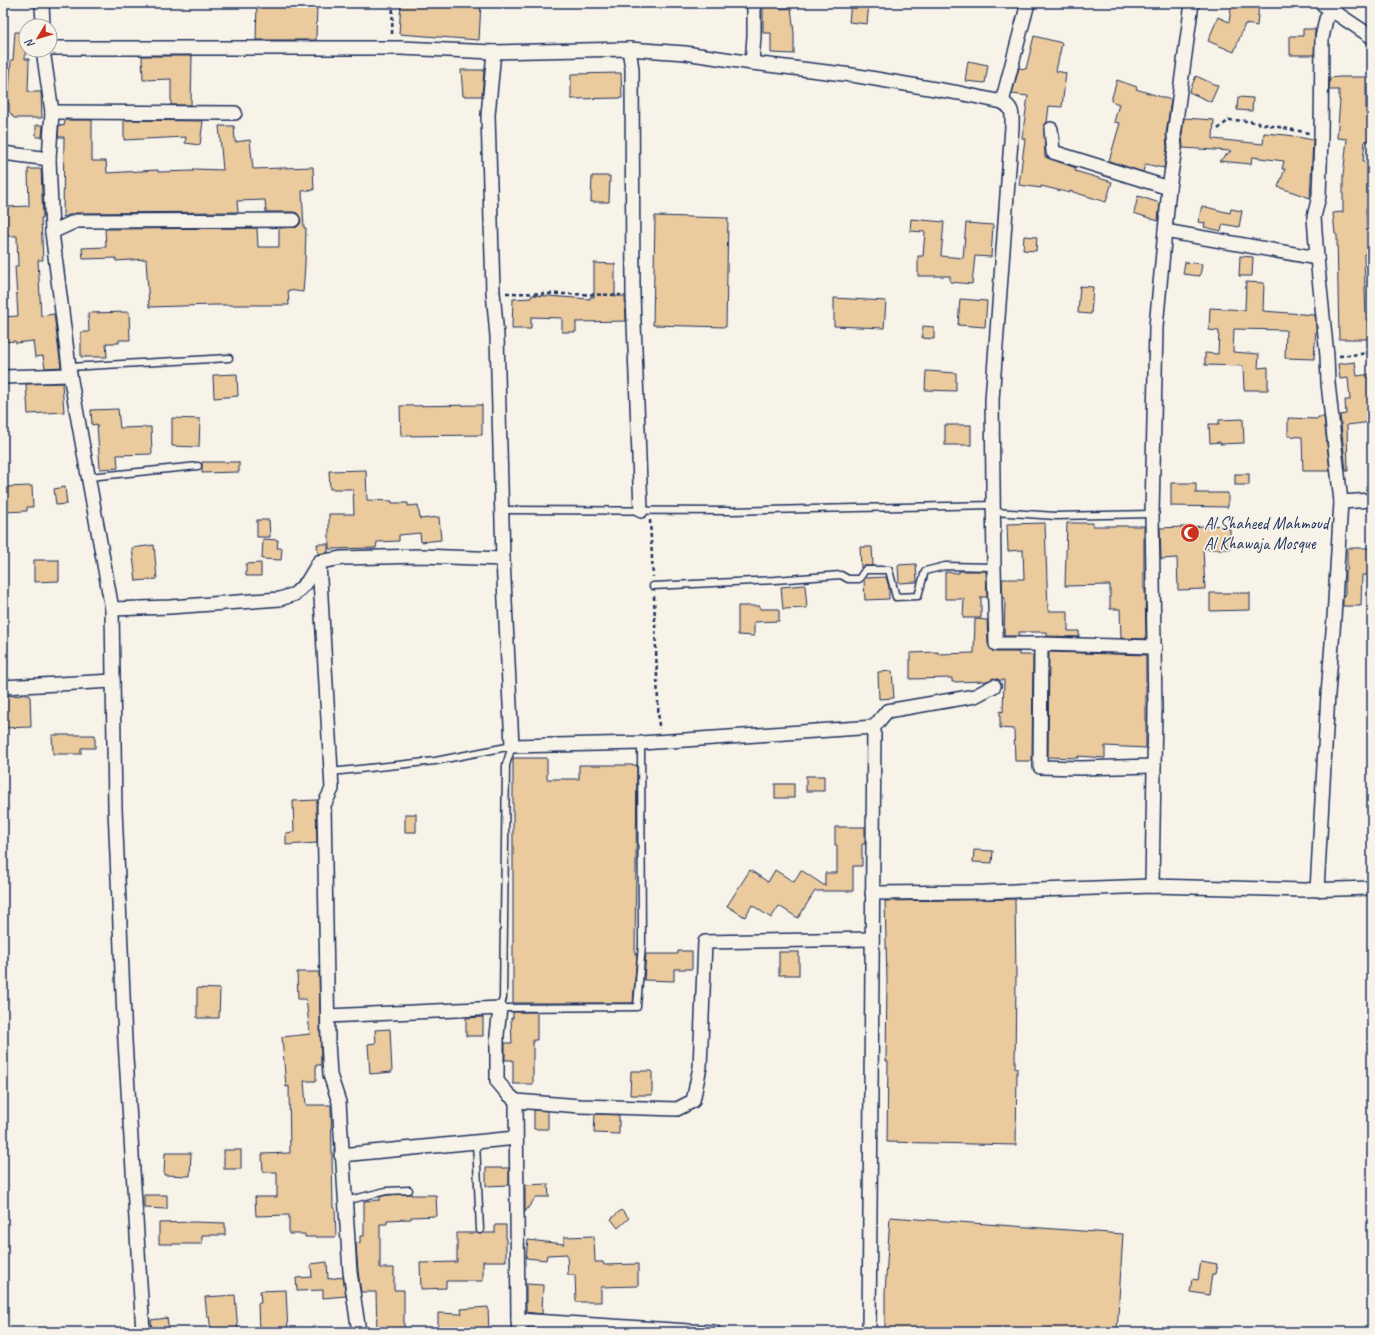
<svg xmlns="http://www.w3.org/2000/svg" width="1375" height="1335" viewBox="0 0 1375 1335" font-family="Caveat,sans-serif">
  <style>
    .building { fill: #ebca9d; stroke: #1b2f5e }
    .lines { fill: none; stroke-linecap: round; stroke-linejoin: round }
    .lane-casing { stroke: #1b2f5e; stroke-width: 9 }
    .street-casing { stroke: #1b2f5e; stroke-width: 16 }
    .path { stroke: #1b2f5e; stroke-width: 2.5; stroke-dasharray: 4 3; stroke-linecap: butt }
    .lane { stroke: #f7f3e8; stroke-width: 6 }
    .street { stroke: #f7f3e8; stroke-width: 13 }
    .labels { text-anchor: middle; stroke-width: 3.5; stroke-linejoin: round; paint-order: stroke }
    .poi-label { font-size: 17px; fill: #1b2f5e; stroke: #f7f3e8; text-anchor: start }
  </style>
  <rect width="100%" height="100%" fill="#f7f3e8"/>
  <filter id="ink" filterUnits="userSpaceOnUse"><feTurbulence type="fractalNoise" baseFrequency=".025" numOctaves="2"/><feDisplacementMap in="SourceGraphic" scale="8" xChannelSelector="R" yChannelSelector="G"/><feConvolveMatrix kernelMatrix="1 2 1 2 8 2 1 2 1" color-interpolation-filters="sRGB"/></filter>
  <g filter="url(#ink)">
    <g class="building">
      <path d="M257,3H317L316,40H256Z"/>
      <path d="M401,3H481L479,40L399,34Z"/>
      <path d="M763,3L780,4V9L791,8L794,33V54L771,53V33H763Z"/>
      <path d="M851,3H869L867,24L849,22Z"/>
      <path d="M1232,3H1259L1257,26L1245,24L1234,52L1208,41L1218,17L1229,22Z"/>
      <path d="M1303,29H1315L1314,55H1290V36H1303Z"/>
      <path d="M15,32H26L25,59H29L28,92H41L42,118H14L9,111V103H5V91H9L11,60H13Z"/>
      <path d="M1034,36L1062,43L1056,71L1066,73L1062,107L1049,106L1047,122L1044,126L1045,157L1076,168L1075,171L1112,182L1106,202L1070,191V193L1041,186V188L1019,185L1025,139L1022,138L1028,96L1012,94L1019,68L1026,69Z"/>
      <path d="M142,56H192L191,105H171V79L143,80Z"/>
      <path d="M968,61L988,65L985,83L965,81Z"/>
      <path d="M461,70H484L482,96H463Z"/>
      <path d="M621,73L622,98L571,99V74Z"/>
      <path d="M1196,76L1218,86L1211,102L1189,92Z"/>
      <path d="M1339,77H1366V113L1372,114L1371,141H1365L1363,162L1370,163L1371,208H1366L1369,253L1364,254L1366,320H1370V339H1339L1337,235L1335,234L1333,213L1343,212V176L1347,139L1337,138L1340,100H1339V90H1329L1330,78Z"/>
      <path d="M1117,80L1137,87L1136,89L1171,100L1166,134L1167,148L1164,168L1145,164L1143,172L1109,161L1120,123L1114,122L1119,104L1111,101Z"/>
      <path d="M1238,97L1253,98L1252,111L1237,110Z"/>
      <path d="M1184,118L1214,120L1213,139L1263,144L1264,133L1287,135L1313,140L1310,198L1278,187L1285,169H1282L1284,161L1252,157L1251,164L1219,161L1231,151L1183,148L1182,135Z"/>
      <path d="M65,120H92V161H106L107,173L158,170V172L194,171V169L223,170L219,126H234L235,142L250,140L253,169L313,167L314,190L302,191L304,228H306L305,265L303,292L288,290L289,305H215L149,307L146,259L116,261V258L83,259L82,248L106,247L105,229L257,228L258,247H279V228L297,227L300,224L301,220L297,213L293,212H266L265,200L237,201L238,212L76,213L63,217L64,137H58L59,125L64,126Z"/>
      <path d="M124,120L203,121L200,145L185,143L186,137L124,140Z"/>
      <path d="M36,125H43L42,137H36Z"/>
      <path d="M28,169H41L43,218H41L43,260H38L41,316L54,314L61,367L45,368L43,356L35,357L33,341L16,343L15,341L3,342V317L18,316L15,266H18L17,236H7L6,207L29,206Z"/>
      <path d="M592,176H610L609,202H591Z"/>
      <path d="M1138,196L1160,203L1158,221L1134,213Z"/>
      <path d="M1202,206L1230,213L1231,209L1242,211L1239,227L1223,224L1221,231L1204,227L1205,223L1198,222Z"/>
      <path d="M655,216L728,218L726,327L653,325Z"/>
      <path d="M911,219L944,222L941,256L963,258L966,223L993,225L991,257L975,256L972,284L950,282V276H918V256H923L925,232L910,231Z"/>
      <path d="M1024,236L1037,237L1036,251L1023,250Z"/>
      <path d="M1240,256L1253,257L1252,276H1239Z"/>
      <path d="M1185,262L1202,264L1200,276L1183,274Z"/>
      <path d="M594,263L615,264V296H625L626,321L576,322V332H562V318L531,317V329H512L513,299L531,298L532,295L590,299V297H594Z"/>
      <path d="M1246,282L1264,283L1263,311L1315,315L1316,329L1314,359L1285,358L1286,330L1234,329L1233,352L1259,354L1258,368L1268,367V390H1244L1243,366L1205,365V353L1218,354L1219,331L1209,330L1210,308L1245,310Z"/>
      <path d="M1080,286L1093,287L1091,314L1078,313Z"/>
      <path d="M834,298L886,301L884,328L834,326Z"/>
      <path d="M960,299L987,301L985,327L958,325Z"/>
      <path d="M129,312L130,340H119V343H106L107,357H81V332H89L88,313Z"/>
      <path d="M923,326L934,327V339L922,338Z"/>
      <path d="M1355,362L1357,376L1372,374V422L1347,425L1348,471H1346L1340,415L1346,414L1345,400H1350L1348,378L1340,379L1338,364Z"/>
      <path d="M926,371L956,373V391L925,390Z"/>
      <path d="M237,374L238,396L214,398L213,375Z"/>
      <path d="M62,383L64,412L28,414L26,384Z"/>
      <path d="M482,405V435L401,436L400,406Z"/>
      <path d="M118,409L120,428L151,427L152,454L117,455L118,468L100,469L97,424L92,425L91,410Z"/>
      <path d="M1318,417H1324L1330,471H1303L1302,437L1288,436V418L1318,419Z"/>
      <path d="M172,418L200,419L199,447L172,446Z"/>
      <path d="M1243,419L1244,443L1220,444V442L1210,443L1209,424H1219V420Z"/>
      <rect x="945" y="425" width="26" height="20"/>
      <path d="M202,462H239V472L202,473Z"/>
      <path d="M366,470L367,500L392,501V503H408V506L418,505L420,519L439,517L441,540L421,542L420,533L399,535V541L377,542L376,548L329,549V514H354L353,489H330L329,471Z"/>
      <rect x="1235" y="474" width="14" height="11"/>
      <path d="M1171,483H1196V493H1228V507L1171,506Z"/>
      <path d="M32,486L33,507H27V511L3,512V487Z"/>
      <path d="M65,487L67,504L56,505L54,489Z"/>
      <path d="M257,520H269L270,537H257Z"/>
      <path d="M1045,523L1048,611H1068V631H1079V637L1047,636V632H1019V636H1004L1005,598H1003L1002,579H1024L1023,550L1008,551L1007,524Z"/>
      <path d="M1067,523H1093V526H1144V589H1145L1146,639L1121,638L1120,609H1110V585L1065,586Z"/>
      <path d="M1228,525L1229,529H1230V549H1203L1205,589L1178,590L1177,558L1161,559L1160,528Z"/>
      <path d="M263,539L278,540L277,548H282L281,560L262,559Z"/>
      <path d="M317,544H328V552L318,554Z"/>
      <path d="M154,545L157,579L136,581L132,548Z"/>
      <path d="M860,547H872L873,566H865L861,568Z"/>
      <path d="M1347,548H1372V575H1362L1361,606H1343V595H1345V571H1347Z"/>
      <path d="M34,560H59V581L34,582Z"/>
      <path d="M261,563V576H246V564Z"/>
      <path d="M916,564L917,582L899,583L898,565Z"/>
      <path d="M959,571H986L987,597H981V618H963L964,599H945V572L959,573Z"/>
      <path d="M886,577L889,587V599L865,600L864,580L865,578Z"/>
      <path d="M805,585L807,608L783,609L781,587Z"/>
      <path d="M1210,593H1250V610L1210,611Z"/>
      <path d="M738,606H760V609H779V621L754,622V636L738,635Z"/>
      <path d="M975,619L987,620L988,644L992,651L996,652H1019V655H1033L1032,761H1015L1014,729L1000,728V711L1003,712L1004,680H999L994,678L987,681L952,682V678L910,679V653L938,652V654L974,653Z"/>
      <path d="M1049,652L1146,655V748L1105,746V758L1078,756V758L1048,757Z"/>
      <path d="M892,671L894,698L879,699L878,672Z"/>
      <path d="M30,695L31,727L3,728V696Z"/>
      <path d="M52,735H95V748H81V754H53Z"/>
      <path d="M513,758H547V779H579V765H637L635,954H637L633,1003H513Z"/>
      <rect x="806" y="776" width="18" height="15"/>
      <rect x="775" y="784" width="19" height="14"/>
      <path d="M318,800L316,805L317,843L286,845V833L294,832L293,801Z"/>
      <rect x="405" y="814" width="11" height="18"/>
      <path d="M835,827H865V844H862V866H853V891H815L798,918L779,906L771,918L752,905L745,917L727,906L750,870L768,882L775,870L794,882L801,870L825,886V873H837V845H835Z"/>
      <path d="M974,850L993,851L992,863L973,862Z"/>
      <path d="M1015,899L1016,978L1015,1068H1017L1016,1145L887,1142L888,1061H886L887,982L885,901Z"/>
      <path d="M678,951H692V969H674V981L644,980L646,954H678Z"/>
      <rect x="779" y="952" width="20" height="23"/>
      <path d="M297,972H319L321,1065H316V1081H304L306,1105H331L333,1208H335L336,1237H305V1234H289V1215L256,1216L255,1197H277V1172H263L262,1154L290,1153L289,1086L286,1087L282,1037L310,1034L306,999H298Z"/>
      <path d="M197,988L220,989L219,1018H197Z"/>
      <path d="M513,1012H537V1040H533V1084H513V1060H505V1043H512L511,1018H513Z"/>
      <path d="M483,1017V1036H466V1018Z"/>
      <path d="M390,1029L392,1072L370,1074L368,1044L376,1043L375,1030Z"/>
      <path d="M631,1071H652V1095H630Z"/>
      <path d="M534,1110L548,1111V1129H534Z"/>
      <path d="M595,1114L619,1115V1134L594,1133Z"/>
      <rect x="224" y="1150" width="17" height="19"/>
      <path d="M165,1153H191L190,1176L164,1175Z"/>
      <path d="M486,1168H509V1185L486,1186Z"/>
      <path d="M548,1184L549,1197H536L525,1212V1185Z"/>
      <path d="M411,1194V1195H436L437,1216L411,1217V1219L387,1220V1224H380V1268H394V1290H404V1332H377L376,1292H361L358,1271L356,1243H360V1236H364V1201L380,1200V1197L387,1195Z"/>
      <path d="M144,1195H167V1209L144,1208Z"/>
      <path d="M621,1210L629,1218L618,1228L611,1219Z"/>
      <path d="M890,1217L1123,1234L1117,1332H885V1293Z"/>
      <path d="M194,1222L225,1223V1235H202V1244H159V1223Z"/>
      <path d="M495,1225H506V1261H483V1281H446V1288L421,1289L420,1263L457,1262V1233H476L480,1234L484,1233H495Z"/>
      <path d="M594,1236L595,1262H603L604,1265L638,1264V1286L601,1287V1302H576L575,1275H568L567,1254L547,1255L546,1260L526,1258L528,1240L564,1244V1237Z"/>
      <path d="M1201,1261L1217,1264L1215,1274H1212L1209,1295L1190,1292L1192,1279L1198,1280Z"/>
      <path d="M327,1262L328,1279L343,1277L346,1296L323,1298V1290L297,1291L296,1278L312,1277L311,1264Z"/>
      <path d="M526,1284L543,1285L542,1314L526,1312Z"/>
      <path d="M286,1290L288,1332H259L258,1303H261L260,1291Z"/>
      <path d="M235,1295L238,1331H211L209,1316H207L205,1297Z"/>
      <path d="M488,1307L489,1332H438V1313L462,1314L461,1309Z"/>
      <path d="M167,1318L169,1331L152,1332L151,1320Z"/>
    </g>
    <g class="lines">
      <defs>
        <g id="lane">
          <path d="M69,367L229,358"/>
          <path d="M89,477L198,466"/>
          <path d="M502,510L732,511L810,509L994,505"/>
          <path d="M994,512L1056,516L1152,514"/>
          <path d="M653,586L775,580L841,575L848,579H859L865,570H889L896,597L918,596L925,571L945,566L994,567"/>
          <path d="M331,772L435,761L512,746L506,765L503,998L500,1008L637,1007L642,944L641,743"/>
          <path d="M476,1142L480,1230"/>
          <path d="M345,1201L386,1191L409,1190"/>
        </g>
        <g id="street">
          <path d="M42,3L43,26"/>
          <path d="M1321,3L1372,37"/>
          <path d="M50,48H400L494,52L629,49L685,53L752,63L852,75L959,93L1002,102C1014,108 1012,115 1012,127L992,400L994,567L996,644H1041L1155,647"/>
          <path d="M629,49L632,69L633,295L641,511"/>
          <path d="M43,50L52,112L49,159L52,232L70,375L112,609L115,809L125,1041L143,1332"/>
          <path d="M494,52L488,115L493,292L497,336L503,559L512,746L641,743L874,727"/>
          <path d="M752,63L754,36V3"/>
          <path d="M1002,102L1028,3"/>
          <path d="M52,112L235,113"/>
          <path d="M1051,129L1053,152L1169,188"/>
          <path d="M3,153L49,159"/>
          <path d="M1165,231L1317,258"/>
          <path d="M52,232L76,221L293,220"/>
          <path d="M3,377L70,375"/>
          <path d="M1341,502L1372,500"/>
          <path d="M319,562L332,789L324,805L328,1042L330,1075L339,1102L350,1272L359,1332"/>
          <path d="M112,609L170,607L280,599L295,594L307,582L319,562L342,558L421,556L503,559"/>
          <path d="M1041,644L1040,767L1081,768L1154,766"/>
          <path d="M3,687L113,681"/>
          <path d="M1152,886L1155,709L1152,514L1156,327L1169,188L1175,148L1174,135L1192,3"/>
          <path d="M1317,890L1328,694L1334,618L1341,502L1328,383L1327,356L1317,258L1314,217L1319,196L1321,136L1322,38L1326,19L1331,10"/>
          <path d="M872,893L985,892L1152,886L1304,890L1372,888"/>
          <path d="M328,1016L500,1008L497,1035V1081L507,1093L516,1101L518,1320"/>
          <path d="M516,1101L580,1106L677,1109L693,1101L700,1067L705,942L872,939"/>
          <path d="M341,1155L516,1138"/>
          <path d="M519,1332L518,1320L689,1331L714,1332"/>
          <path d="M869,1332L874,727L887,711L975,696L994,686"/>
        </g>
      </defs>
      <use href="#lane" class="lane-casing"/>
      <use href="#street" class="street-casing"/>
      <g class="path">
        <path d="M392,34L393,3"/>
        <path d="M1218,129L1229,120L1248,121L1309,133"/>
        <path d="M506,293L621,295"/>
        <path d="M1339,356L1372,353"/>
        <path d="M650,520L653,577"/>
        <path d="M654,596L659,729"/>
      </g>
      <use href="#lane" class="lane"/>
      <use href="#street" class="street"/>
    </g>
  </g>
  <defs>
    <symbol id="mosque-disc" viewBox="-11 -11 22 22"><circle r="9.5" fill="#c8321e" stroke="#f7f3e8"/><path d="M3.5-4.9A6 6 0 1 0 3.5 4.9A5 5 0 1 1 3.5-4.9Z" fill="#fff"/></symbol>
  </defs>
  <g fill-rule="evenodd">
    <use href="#mosque-disc" x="1179" y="522" width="22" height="22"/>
  </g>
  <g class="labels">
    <g class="poi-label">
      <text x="1204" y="529">Al Shaheed Mahmoud<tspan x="1204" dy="20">Al Khawaja Mosque</tspan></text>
    </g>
  </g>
  <rect width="1375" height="1335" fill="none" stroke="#f7f3e8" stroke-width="16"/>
  <rect x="8" y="8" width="1359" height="1319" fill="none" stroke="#1b2f5e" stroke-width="1.5" filter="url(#ink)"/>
  <g transform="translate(38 38) rotate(232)"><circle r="19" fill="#f7f3e8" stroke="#9fa5b1"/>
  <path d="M0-3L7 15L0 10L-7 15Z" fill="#c8321e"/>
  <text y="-6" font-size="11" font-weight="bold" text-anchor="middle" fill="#1b2f5e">N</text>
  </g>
</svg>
